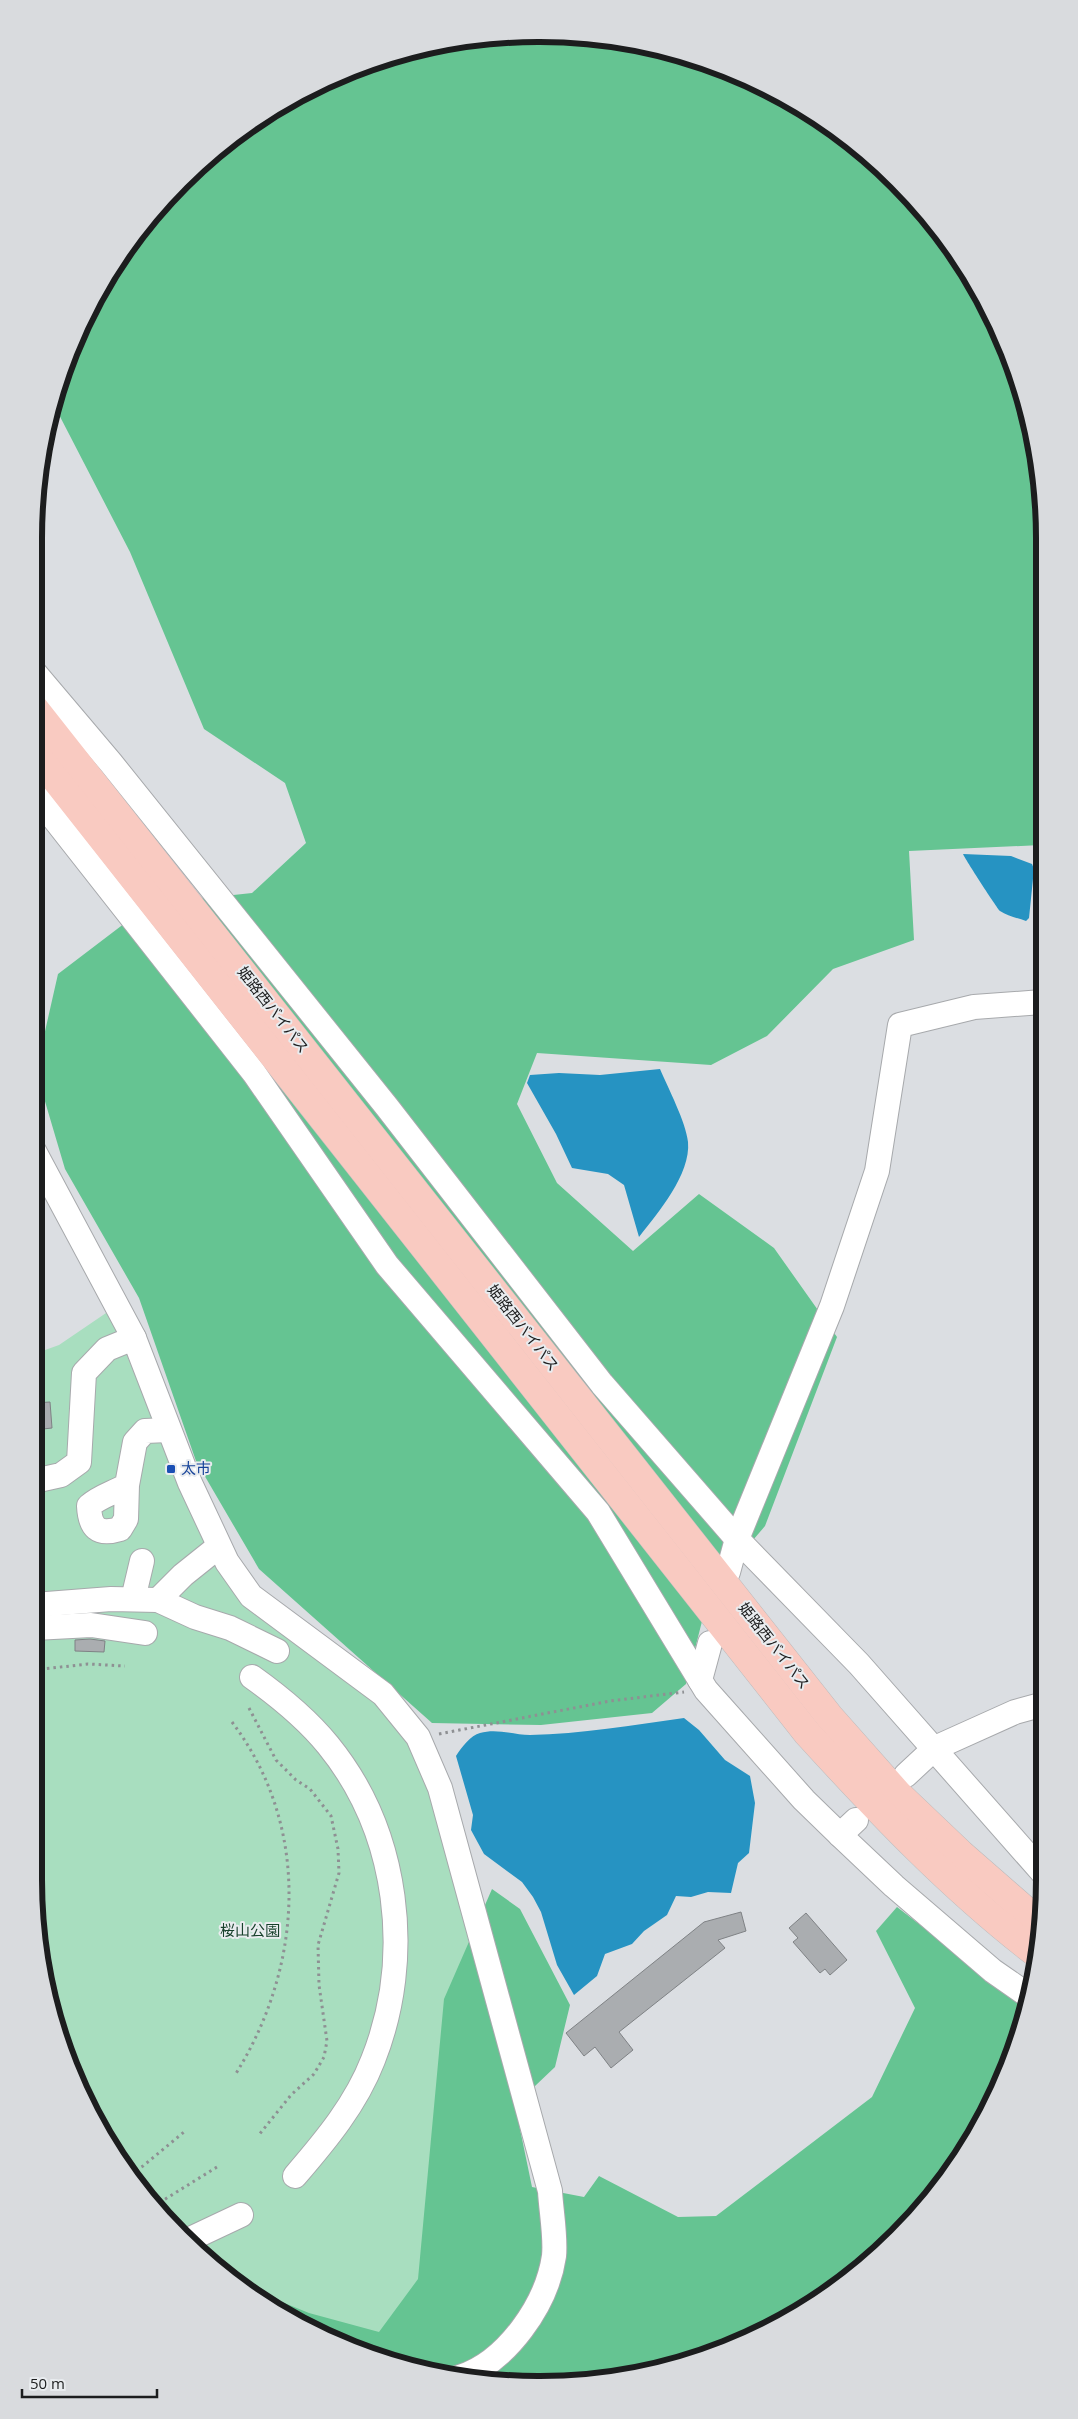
<svg xmlns="http://www.w3.org/2000/svg" width="1078" height="2419" viewBox="0 0 1078 2419" font-family="'Open Sans','Noto Sans JP',sans-serif">
  <style>
    .green { fill: #a8debf }
    .forest { fill: #65c492 }
    .water { fill: #2693c2 }
    .building { fill: #aaadb0; stroke: #7f8285 }
    .lines { fill: none; stroke-linecap: round; stroke-linejoin: round }
    .minor-casing { stroke: #a7a9ac; stroke-width: 26 }
    .highway-casing { stroke: #bbbbbc; stroke-width: 29 }
    .path { stroke: #8e9093; stroke-width: 3; stroke-dasharray: 2.5 4; stroke-linecap: butt }
    .minor { stroke: #fff; stroke-width: 24 }
    .highway { stroke: #f9cac1; stroke-width: 28 }
    .transit-dot { fill: #1a4fb4; stroke: #e9ecef; stroke-width: 2 }
    .labels { text-anchor: middle; stroke-width: 4; stroke-linejoin: round; paint-order: stroke }
    .street-label { font-size: 15px; fill: #1c1d1e; stroke: #e9ecef }
    .transit-label { font-size: 15px; fill: #164399; stroke: #e9ecef; text-anchor: start }
    .park-label { font-size: 15px; fill: #18412c; stroke: #e9ecef }
    .rim { fill: none; stroke: #1c1d1e; stroke-width: 6 }
  </style>
  <rect width="100%" height="100%" fill="#dbdee2"/>
  <path class="green" d="M109,1311L183,1493L245,1603L350,1685L379,1701L422,1764L457,1888L471,1953L408,2349L265,2303L231,2281L159,2213L101,2132L61,2043L43,1978L34,1880V1354L59,1345Z"/>
  <g class="forest">
    <path d="M539,34L637,43L732,72L846,138L940,231L1006,345L1040,473L1041,845L909,851L914,940L833,969L767,1036L711,1065L537,1053L517,1104L557,1183L633,1251L699,1194L774,1248L837,1337L765,1526L710,1590L686,1684L652,1713L541,1725L432,1723L259,1569L196,1461L139,1298L65,1169L36,1071L58,974L150,904L252,893L306,843L285,783L204,729L130,552L54,405L72,346L119,259L182,182L258,119L345,72L440,44Z"/>
    <path d="M492,1889L520,1909L570,2005L555,2067L515,2105L532,2187L584,2197L599,2176L678,2217L716,2216L872,2097L915,2008L876,1931L897,1907L1026,2007L1006,2073L959,2160L919,2213L847,2281L791,2318L702,2358L637,2376L539,2385L441,2376L376,2358L287,2318L235,2283L309,2313L379,2332L418,2279L444,1999Z"/>
  </g>
  <g class="water">
    <path d="M963,854L1011,856L1032,864L1034,869L1029,918L1026,921C1018,918 1007,916 1000,911C997,908 965,859 963,854Z"/>
    <path d="M660,1069C668,1088 686,1122 688,1142C691,1174 658,1213 639,1237L624,1185L608,1174L572,1168L556,1134L527,1083L530,1075L559,1073L600,1075Z"/>
    <path d="M684,1718L699,1730L725,1760L750,1776L755,1803L749,1853L738,1863L731,1893L708,1892L691,1897L676,1896L667,1915L644,1931L632,1944L605,1954L597,1976L574,1995L557,1965L541,1912L533,1897L522,1882L484,1854L471,1830L473,1815L456,1756C461,1748 471,1735 480,1733C497,1728 514,1735 530,1735C581,1734 633,1725 684,1718Z"/>
  </g>
  <g class="building">
    <path d="M50,1402L52,1428L34,1430V1403Z"/>
    <path d="M90,1639L105,1641L104,1652L75,1651V1640Z"/>
    <path d="M741,1912L746,1931L718,1940L725,1948L619,2032L633,2050L611,2068L595,2047L584,2056L566,2033L704,1922Z"/>
    <path d="M806,1913L847,1960L830,1975L825,1969L820,1973L793,1942L798,1938L789,1928Z"/>
  </g>
  <g class="lines">
    <defs>
      <g id="minor">
        <path d="M34,672L111,763L387,1107L602,1384L737,1539L859,1664L1044,1874"/>
        <path d="M34,793L254,1073L387,1265L598,1512L706,1690L804,1800L840,1835L894,1886L993,1971L1029,1996"/>
        <path d="M34,1151L134,1338L190,1483L227,1562L251,1596L383,1694L418,1737L440,1788L550,2191C551,2210 556,2237 554,2256C547,2304 507,2362 460,2377"/>
        <path d="M34,1481L61,1475L79,1462L84,1373L107,1349L134,1338"/>
        <path d="M127,1485L126,1519L120,1529C97,1536 90,1527 89,1506C100,1496 114,1493 127,1485L135,1442L145,1431L168,1430"/>
        <path d="M728,1572L737,1539L832,1306L877,1171L900,1025L974,1007L1042,1002"/>
        <path d="M133,1599L142,1561"/>
        <path d="M158,1600L183,1575L218,1547"/>
        <path d="M34,1605L111,1599L158,1600L195,1617L230,1628L277,1651"/>
        <path d="M34,1628L91,1625L145,1633"/>
        <path d="M252,1677C280,1697 306,1718 328,1745C399,1832 414,1957 373,2060C356,2104 326,2140 295,2176"/>
        <path d="M700,1680L710,1643"/>
        <path d="M906,1775L935,1748L1015,1712L1044,1704"/>
        <path d="M840,1835L856,1820"/>
        <path d="M188,2240L241,2215"/>
      </g>
      <g id="highway">
        <path d="M34,708L829,1716L899,1795L961,1854L1040,1923"/>
        <path d="M34,752L807,1733C879,1812 952,1889 1037,1954"/>
      </g>
    </defs>
    <use href="#minor" class="minor-casing"/>
    <use href="#highway" class="highway-casing"/>
    <g class="path">
      <path d="M34,1670L88,1664L125,1666"/>
      <path d="M249,1708L276,1760L296,1780L310,1789L331,1816L338,1849L339,1873L318,1945L319,1985L327,2041L324,2057L314,2074L291,2095L258,2136"/>
      <path d="M232,1722C312,1828 303,1967 235,2075"/>
      <path d="M439,1734L610,1701L684,1692"/>
      <path d="M130,2173L143,2166L184,2132"/>
      <path d="M154,2206L217,2167"/>
    </g>
    <use href="#minor" class="minor"/>
    <use href="#highway" class="highway"/>
  </g>
  <rect class="transit-dot" x="166" y="1464" width="10" height="10" rx="2.5"/>
  <g class="labels">
    <g class="street-label">
      <text transform="translate(273 1010) rotate(52)" y="5">姫路西バイパス</text>
      <text transform="translate(523 1328) rotate(52)" y="5">姫路西バイパス</text>
      <text transform="translate(774 1646) rotate(52)" y="5">姫路西バイパス</text>
    </g>
    <g class="transit-label">
      <text x="181" y="1474">太市</text>
    </g>
    <g class="park-label">
      <text x="250" y="1936">桜山公園</text>
    </g>
  </g>
  <path d="M0 0H1078V2419H0ZM538 42H540A496 496 0 0 1 1036 538V1880A496 496 0 0 1 540 2376H538A496 496 0 0 1 42 1880V538A496 496 0 0 1 538 42Z" fill="#d9dbde" fill-rule="evenodd"/>
  <path class="rim" d="M538 42H540A496 496 0 0 1 1036 538V1880A496 496 0 0 1 540 2376H538A496 496 0 0 1 42 1880V538A496 496 0 0 1 538 42Z"/>
  <path d="M22 2389v8h135v-8" fill="none" stroke="#1c1d1e" stroke-width="2.5"/>
  <text x="30" y="2389" font-size="15" fill="#1c1d1e" stroke="#e9ecef" stroke-width="4" paint-order="stroke">50 m</text>
</svg>
